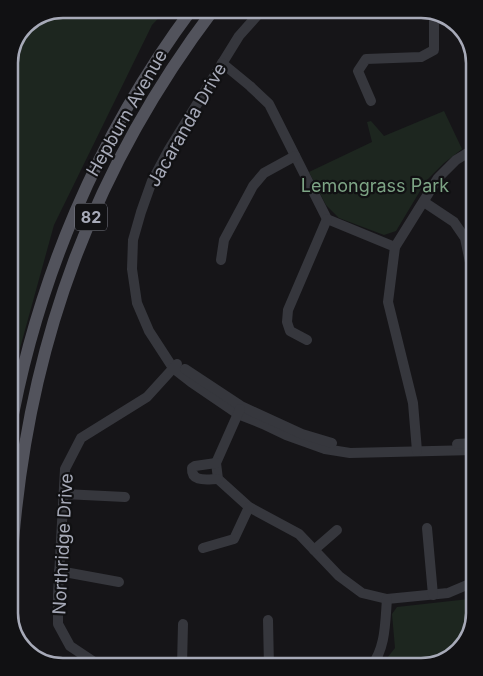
<svg xmlns="http://www.w3.org/2000/svg" width="483" height="676" viewBox="0 0 483 676" font-family="Inter,sans-serif">
  <style>
    .green { fill: #1d261f }
    .lines { fill: none; stroke-linecap: round; stroke-linejoin: round }
    .minor { stroke: #36373d; stroke-width: 10 }
    .major { stroke: #52535c; stroke-width: 12 }
    .labels { text-anchor: middle; stroke-width: 4.5; stroke-linejoin: round; paint-order: stroke }
    .shield { fill: #111113; stroke: #7a7c86; stroke-width: 1 }
    .shield-label { font-size: 16px; font-weight: bold; fill: #a7aab8 }
    .street-label { font-size: 18px; fill: #a7aab8; stroke: #111113 }
    .park-label { font-size: 18px; fill: #7da485; stroke: #111113 }
    .rim { fill: none; stroke: #a7aab8; stroke-width: 2.5 }
  </style>
  <rect width="100%" height="100%" fill="#161518"/>
  <g class="green">
    <path d="M62,9H167L152,25L54,225L9,388V59L27,22Z"/>
    <path d="M444,111L462,149L444,163L426,181L396,231L384,235L339,218L326,205L309,172L372,142L367,122L371,121L384,136Z"/>
    <path d="M469,599L474,603C474,639 456,664 420,667C407,668 393,667 380,667L395,648L392,614L397,607Z"/>
  </g>
  <g class="lines">
    <g class="minor">
      <path d="M263,9L239,36L168,151L152,181L141,212L133,240L132,269L137,303L149,331L173,368L191,382L238,414L263,424L286,435L325,449L350,453L474,450"/>
      <path d="M222,63L250,86L269,104L327,219L395,247"/>
      <path d="M371,101L358,71L366,59L421,57L434,50V15"/>
      <path d="M424,202L454,222L465,238L473,277"/>
      <path d="M221,260L224,240L253,186L264,173L295,156"/>
      <path d="M307,340L290,331L287,322L288,310L327,219"/>
      <path d="M177,364L147,397L81,438L65,469L58,594V624L70,646L94,662L223,667"/>
      <path d="M185,369L241,406L302,434L332,443"/>
      <path d="M240,409L216,463L218,479L249,507L299,534L339,576L362,593L387,599L448,593L474,582"/>
      <path d="M457,444L474,443"/>
      <path d="M417,451L413,403L388,302L395,247L438,178L456,160L474,149"/>
      <path d="M216,463L195,466L192,468C191,483 208,479 218,479"/>
      <path d="M64,494L125,497"/>
      <path d="M427,528L433,595"/>
      <path d="M203,548L234,539L249,507"/>
      <path d="M314,550L337,530"/>
      <path d="M59,571L119,582"/>
      <path d="M268,620L269,667"/>
      <path d="M182,665L183,624"/>
      <path d="M371,667C386,647 385,623 387,599"/>
    </g>
    <g class="major">
      <path d="M9,436C36,281 98,135 192,9"/>
      <path d="M11,622C11,595 11,569 13,542C29,343 93,169 214,9"/>
    </g>
  </g>
  <g class="labels">
    <rect class="shield" x="75" y="203.5" width="32" height="27" rx="4"/>
    <g class="shield-label">
      <text x="91" y="223">82</text>
    </g>
    <g class="street-label">
      <text transform="translate(127 113) rotate(-60)" y="6">Hepburn Avenue</text>
      <text transform="translate(187 125) rotate(-60)" y="6">Jacaranda Drive</text>
      <text transform="translate(63 544) rotate(-87)" y="6">Northridge Drive</text>
    </g>
    <g class="park-label">
      <text x="375" y="192">Lemongrass Park</text>
    </g>
  </g>
  <path d="M0 0H483V676H0ZM63 18H421A45 45 0 0 1 466 63V613A45 45 0 0 1 421 658H63A45 45 0 0 1 18 613V63A45 45 0 0 1 63 18Z" fill="#111113" fill-rule="evenodd"/>
  <path class="rim" d="M63 18H421A45 45 0 0 1 466 63V613A45 45 0 0 1 421 658H63A45 45 0 0 1 18 613V63A45 45 0 0 1 63 18Z"/>
</svg>
